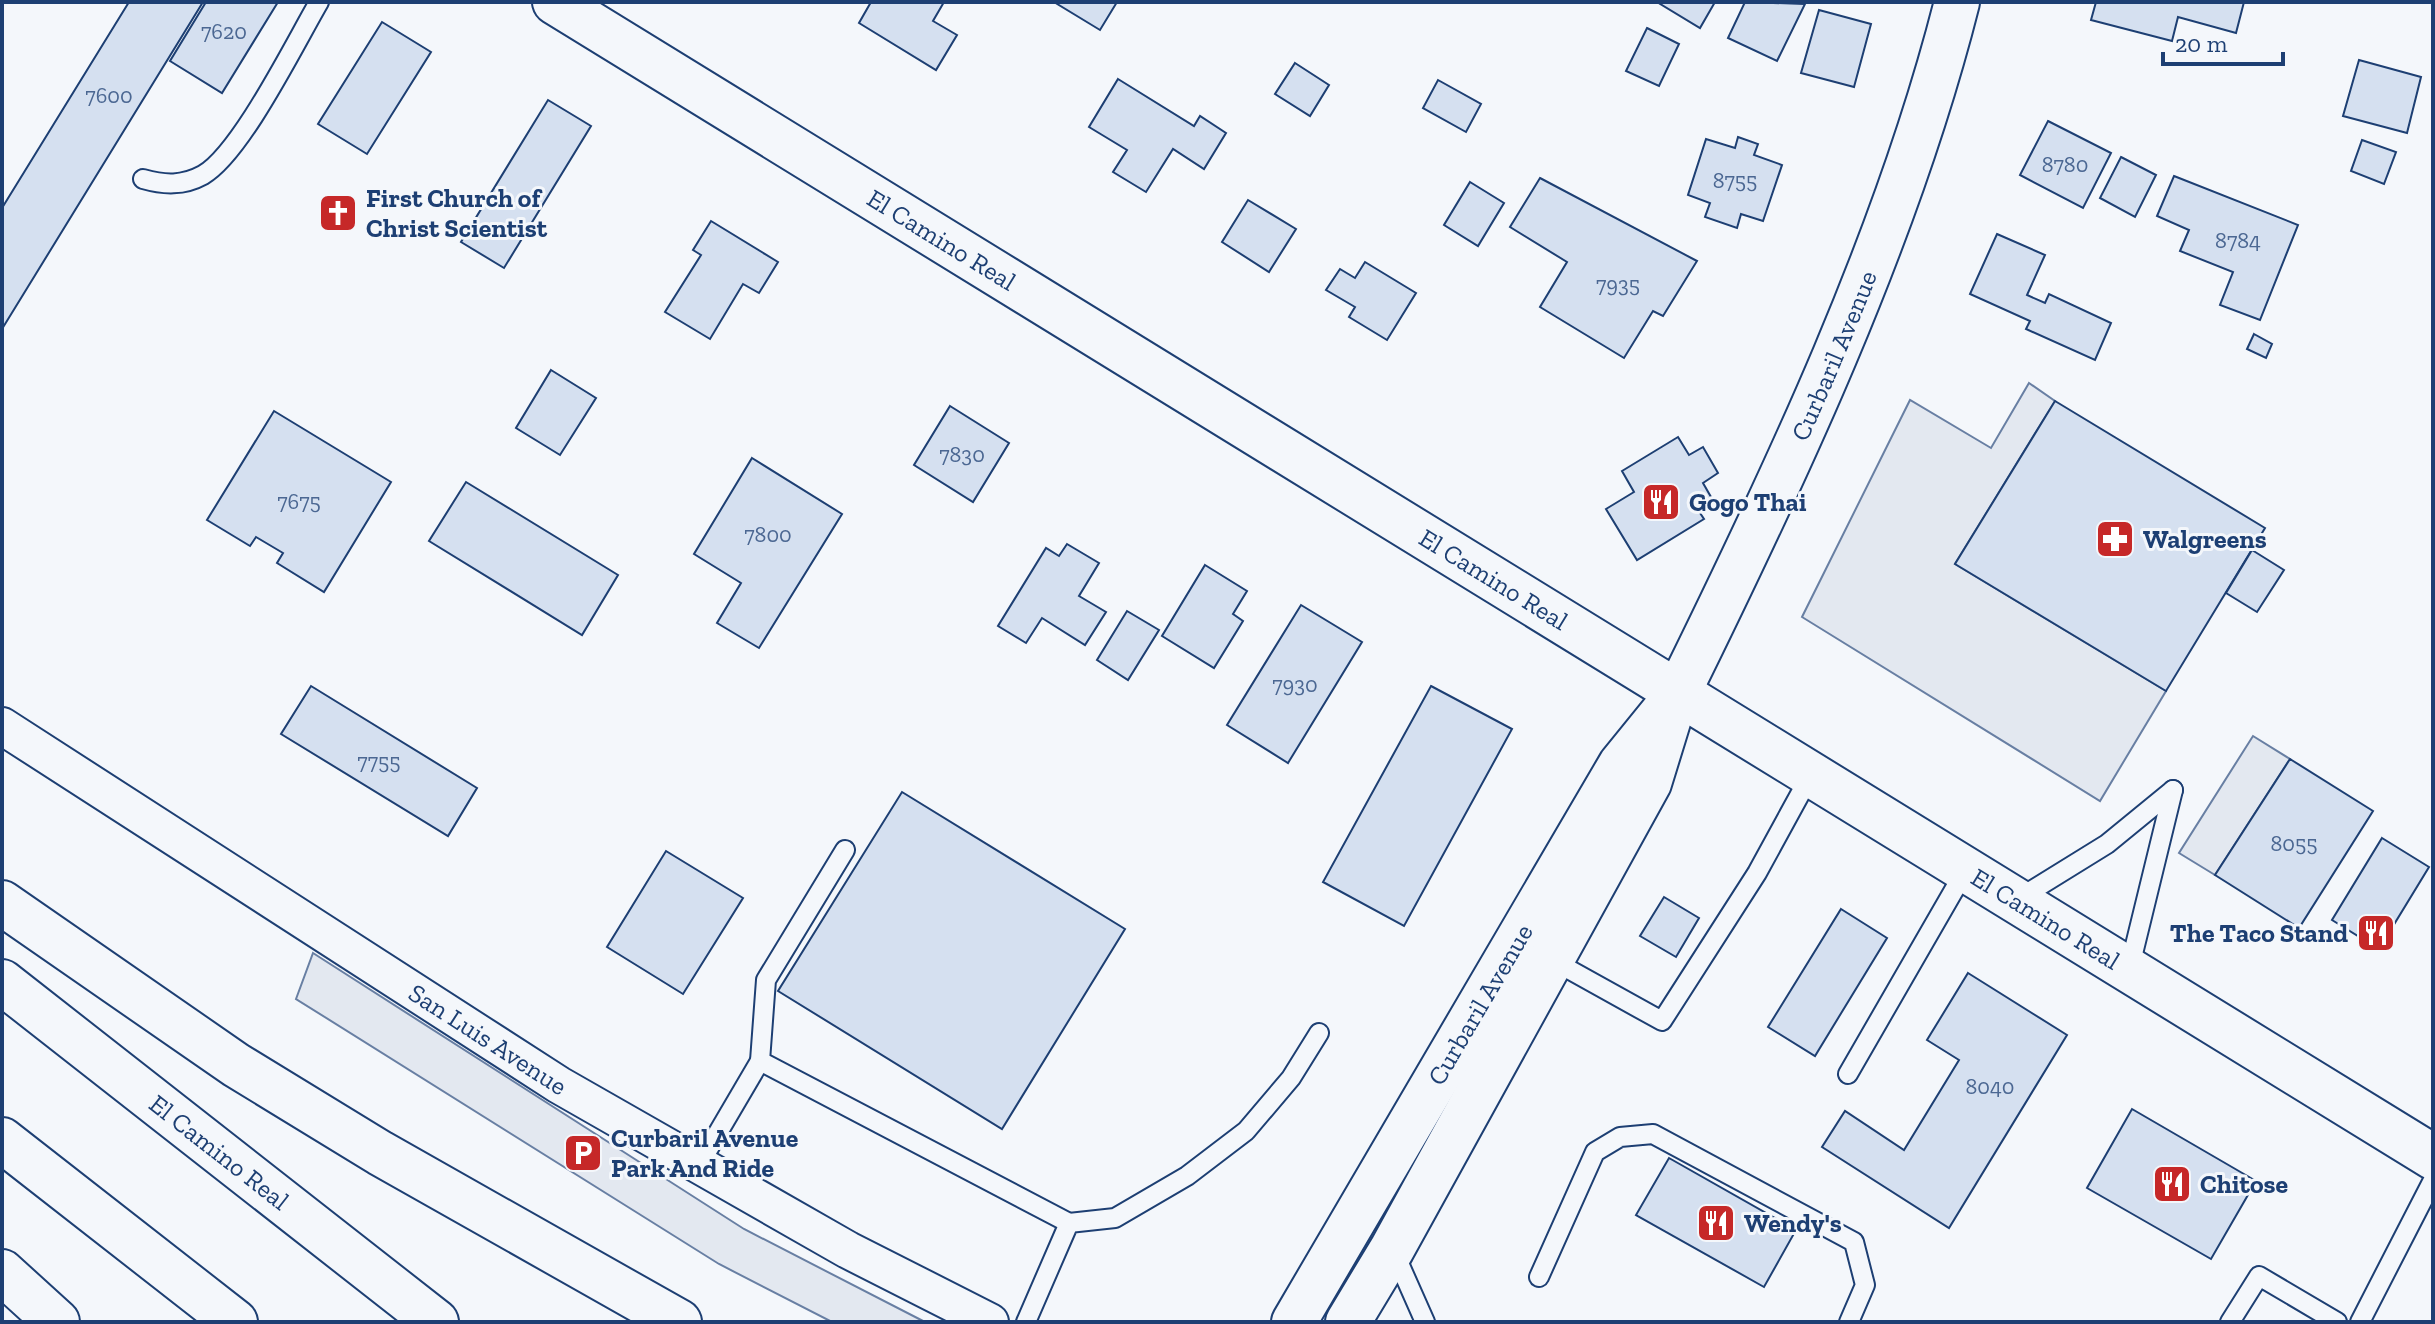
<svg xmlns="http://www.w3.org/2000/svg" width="2435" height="1324" viewBox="0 0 2435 1324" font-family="'Zilla Slab',serif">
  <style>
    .parking { fill: #e3e8f0; stroke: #687fa3; stroke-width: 2 }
    .building { fill: #d5e0f0; stroke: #1d3f73; stroke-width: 2 }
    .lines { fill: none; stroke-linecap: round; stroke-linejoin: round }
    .service-casing { stroke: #1d3f73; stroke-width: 22 }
    .minor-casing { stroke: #1d3f73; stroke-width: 40 }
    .tertiary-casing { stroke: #1d3f73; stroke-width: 48 }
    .secondary-casing { stroke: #1d3f73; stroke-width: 48 }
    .motorway-casing { stroke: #1d3f73; stroke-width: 48 }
    .service { stroke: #f4f7fb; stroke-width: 18 }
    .minor { stroke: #f4f7fb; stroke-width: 36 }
    .tertiary { stroke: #f4f7fb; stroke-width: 44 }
    .secondary { stroke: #f4f7fb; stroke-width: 44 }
    .motorway { stroke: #f4f7fb; stroke-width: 44 }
    .labels { text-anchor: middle; stroke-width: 6; stroke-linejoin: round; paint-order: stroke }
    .number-label { font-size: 22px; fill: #4b6792 }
    .poi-label { font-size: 26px; font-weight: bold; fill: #1d3f73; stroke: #f4f7fb; text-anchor: start }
    .street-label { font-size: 26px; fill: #1d3f73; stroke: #f4f7fb }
  </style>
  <rect width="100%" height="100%" fill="#f4f7fb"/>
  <g class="parking">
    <path d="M2029,383L2055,401L1955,564L2166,691L2100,801L1802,617L1910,400L1991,448Z"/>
    <path d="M2253,736L2290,759L2215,875L2179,853Z"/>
    <path d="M313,953L744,1229L925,1322H832L719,1264L296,999Z"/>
  </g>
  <g class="building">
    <path d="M129,2H203L2,329V208Z"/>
    <path d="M206,2H278L222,93L170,61Z"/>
    <path d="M871,2H944L933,21L957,35L936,70L859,23Z"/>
    <path d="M1054,2H1117L1100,30Z"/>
    <path d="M1657,2H1715L1700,28Z"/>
    <path d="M1745,2L1805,4L1777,61L1728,38Z"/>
    <path d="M2096,2H2244L2236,33L2178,17L2172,41L2091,20Z"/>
    <path d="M1819,10L1871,24L1854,87L1801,73Z"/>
    <path d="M382,22L431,52L367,154L318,124Z"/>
    <path d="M1647,28L1679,44L1659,86L1626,71Z"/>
    <path d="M2359,60L2421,77L2407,133L2343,116Z"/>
    <path d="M1295,63L1329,85L1310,116L1275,94Z"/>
    <path d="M1118,79L1194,126L1200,116L1226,133L1204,169L1173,149L1146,192L1113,172L1127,150L1089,127Z"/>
    <path d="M1438,80L1481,104L1466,132L1423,108Z"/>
    <path d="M548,100L591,126L504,268L461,242Z"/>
    <path d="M2048,121L2111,153L2083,208L2020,175Z"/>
    <path d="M1738,137L1758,144L1754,155L1782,165L1763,221L1741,214L1737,228L1705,217L1710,203L1688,195L1706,139L1735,148Z"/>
    <path d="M2362,140L2396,152L2384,184L2351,171Z"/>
    <path d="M2121,157L2156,175L2135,217L2100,198Z"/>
    <path d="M2174,176L2298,225L2260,320L2220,305L2233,272L2180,251L2189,230L2157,216Z"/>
    <path d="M1540,178L1697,261L1663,316L1653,311L1624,358L1540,307L1567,262L1510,227Z"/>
    <path d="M1470,182L1504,203L1478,246L1444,225Z"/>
    <path d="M1248,200L1296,229L1269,272L1222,242Z"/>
    <path d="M711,221L778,262L759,293L743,284L710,339L665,312L701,255L693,250Z"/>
    <path d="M1997,234L2045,255L2027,295L2045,303L2049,294L2111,323L2095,360L2026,329L2030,321L1970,294Z"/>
    <path d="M1365,262L1416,293L1387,340L1349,317L1355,307L1326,290L1340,269L1355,278Z"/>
    <path d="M2254,334L2272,344L2266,358L2247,349Z"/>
    <path d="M551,370L596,398L560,455L516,428Z"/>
    <path d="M2055,401L2265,528L2166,691L1955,564Z"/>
    <path d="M950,406L1009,443L973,502L914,465Z"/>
    <path d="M274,411L391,482L324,592L277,563L283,553L256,537L250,546L207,520Z"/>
    <path d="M1678,437L1689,455L1703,447L1718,473L1703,483L1711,497L1696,507L1704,519L1637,560L1606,509L1634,492L1622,471Z"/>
    <path d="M752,458L842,514L759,648L717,623L741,583L694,554Z"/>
    <path d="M466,482L618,575L582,635L429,541Z"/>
    <path d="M1067,544L1099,563L1079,596L1106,612L1085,645L1042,618L1026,643L998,626L1046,548L1059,556Z"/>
    <path d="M2252,550L2284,570L2257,612L2226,593Z"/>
    <path d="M1205,565L1247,591L1233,614L1243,621L1214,668L1162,636Z"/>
    <path d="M1301,605L1362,642L1288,763L1227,725Z"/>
    <path d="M1127,611L1159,630L1128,680L1097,660Z"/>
    <path d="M311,686L477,788L448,836L281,734Z"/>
    <path d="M1431,686L1512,729L1404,926L1323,882Z"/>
    <path d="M2290,759L2373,811L2299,928L2215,875Z"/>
    <path d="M902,792L1125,929L1002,1129L778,991Z"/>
    <path d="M2382,838L2429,867L2379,949L2332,920Z"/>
    <path d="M666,851L743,898L683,994L607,947Z"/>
    <path d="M1664,897L1699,918L1676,957L1640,936Z"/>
    <path d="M1841,909L1887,938L1815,1056L1768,1027Z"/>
    <path d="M1968,973L2067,1035L1949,1228L1822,1147L1845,1111L1904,1150L1959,1060L1927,1040Z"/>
    <path d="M2132,1109L2256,1181L2211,1259L2087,1188Z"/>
    <path d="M1669,1158L1796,1230L1764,1287L1636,1215Z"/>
  </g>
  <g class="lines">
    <defs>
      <g id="service">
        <path d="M143,179C164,185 183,186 203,175C241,153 295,43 319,2"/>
        <path d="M845,850L766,980L760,1061L1069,1223"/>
        <path d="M2018,899L2107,844L2173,790"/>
        <path d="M1552,960L1662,1021L1757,873L1810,776"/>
        <path d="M2129,970L2173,790"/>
        <path d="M1848,1074L1965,871"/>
        <path d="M699,1165L760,1061"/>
        <path d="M1394,1252L1425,1322"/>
        <path d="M1539,1277L1595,1152L1620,1137L1653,1134L1854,1242L1865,1285L1849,1322"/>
        <path d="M1026,1322L1069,1223L1115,1218L1187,1176L1246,1131L1291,1078L1319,1033"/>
        <path d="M2230,1322L2259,1276L2337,1322"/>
        <path d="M2360,1322L2433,1180"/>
      </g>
      <g id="minor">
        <path id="s1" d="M2,726L559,1085L848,1250L990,1322"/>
      </g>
      <g id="tertiary">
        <path id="s2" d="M1677,695C1785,476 1897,239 1957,2"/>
      </g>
      <g id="secondary">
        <path id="s3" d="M555,2L2433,1157"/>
        <path id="s4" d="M1294,1322L1621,764L1677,695"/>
        <path d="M1348,1322L1392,1249L1649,783L1669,718"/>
      </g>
      <g id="motorway">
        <path d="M2,903L236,1065L380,1153L679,1322"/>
        <path id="s5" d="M2,982L436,1322"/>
        <path d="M2,1140L235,1322"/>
        <path d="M2,1272L57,1322"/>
      </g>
    </defs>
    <use href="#service" class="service-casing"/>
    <use href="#minor" class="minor-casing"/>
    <use href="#tertiary" class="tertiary-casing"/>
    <use href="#secondary" class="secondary-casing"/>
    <use href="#motorway" class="motorway-casing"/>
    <use href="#service" class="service"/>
    <use href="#minor" class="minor"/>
    <use href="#tertiary" class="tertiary"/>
    <use href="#secondary" class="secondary"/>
    <use href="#motorway" class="motorway"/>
  </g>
  <defs>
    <symbol id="church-square" viewBox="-11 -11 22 22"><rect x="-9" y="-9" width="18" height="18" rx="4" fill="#c62828" stroke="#f4f7fb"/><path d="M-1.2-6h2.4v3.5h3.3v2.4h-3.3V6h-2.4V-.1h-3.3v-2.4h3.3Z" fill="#fff"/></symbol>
    <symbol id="restaurant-square" viewBox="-11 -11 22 22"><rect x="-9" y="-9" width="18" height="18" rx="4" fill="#c62828" stroke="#f4f7fb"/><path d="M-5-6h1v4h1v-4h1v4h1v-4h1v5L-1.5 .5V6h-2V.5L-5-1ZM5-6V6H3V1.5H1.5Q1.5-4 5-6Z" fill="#fff"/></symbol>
    <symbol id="pharmacy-square" viewBox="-11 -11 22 22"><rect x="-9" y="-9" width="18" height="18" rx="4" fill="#c62828" stroke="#f4f7fb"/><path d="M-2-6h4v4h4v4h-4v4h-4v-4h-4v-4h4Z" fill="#fff"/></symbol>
    <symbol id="parking-square" viewBox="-11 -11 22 22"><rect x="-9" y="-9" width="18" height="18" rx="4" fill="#c62828" stroke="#f4f7fb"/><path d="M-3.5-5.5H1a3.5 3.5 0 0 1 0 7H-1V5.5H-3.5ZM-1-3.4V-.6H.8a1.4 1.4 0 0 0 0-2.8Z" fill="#fff"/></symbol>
  </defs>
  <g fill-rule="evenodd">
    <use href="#church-square" x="316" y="191" width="44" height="44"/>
    <use href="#restaurant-square" x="1639" y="480" width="44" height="44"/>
    <use href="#pharmacy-square" x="2093" y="517" width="44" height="44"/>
    <use href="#restaurant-square" x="2354" y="911" width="44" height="44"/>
    <use href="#parking-square" x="561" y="1131" width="44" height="44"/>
    <use href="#restaurant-square" x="2150" y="1162" width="44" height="44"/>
    <use href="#restaurant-square" x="1694" y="1201" width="44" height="44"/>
  </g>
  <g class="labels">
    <g class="number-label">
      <text x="224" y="39">7620</text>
      <text x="109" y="103">7600</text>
      <text x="2065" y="172">8780</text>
      <text x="1735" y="188">8755</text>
      <text x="2238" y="248">8784</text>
      <text x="1618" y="292">7935</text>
      <text x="962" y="462">7830</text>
      <text x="299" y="509">7675</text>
      <text x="768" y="542">7800</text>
      <text x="1295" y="692">7930</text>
      <text x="379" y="769">7755</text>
      <text x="2294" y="851">8055</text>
      <text x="1990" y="1094">8040</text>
    </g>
    <g class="poi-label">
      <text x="366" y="207">First Church of<tspan x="366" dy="30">Christ Scientist</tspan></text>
      <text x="1689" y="511">Gogo Thai</text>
      <text x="2143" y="548">Walgreens</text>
      <text x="2348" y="942" text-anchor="end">The Taco Stand</text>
      <text x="611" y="1147">Curbaril Avenue<tspan x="611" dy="30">Park And Ride</tspan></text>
      <text x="2200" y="1193">Chitose</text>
      <text x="1744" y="1232">Wendy's</text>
    </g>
    <g class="street-label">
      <text dy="9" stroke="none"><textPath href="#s3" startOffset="454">El Camino Real</textPath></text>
      <text dy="9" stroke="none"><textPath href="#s2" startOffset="374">Curbaril Avenue</textPath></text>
      <text dy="9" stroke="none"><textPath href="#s3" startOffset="1102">El Camino Real</textPath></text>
      <text dy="9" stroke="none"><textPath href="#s3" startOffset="1750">El Camino Real</textPath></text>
      <text dy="9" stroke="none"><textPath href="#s4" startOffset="368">Curbaril Avenue</textPath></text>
      <text dy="9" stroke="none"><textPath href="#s1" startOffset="578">San Luis Avenue</textPath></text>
      <text dy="9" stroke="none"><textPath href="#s5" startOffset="276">El Camino Real</textPath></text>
    </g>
  </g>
  <rect width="2435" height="1324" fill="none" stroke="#1d3f73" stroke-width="8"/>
  <path d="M2163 52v12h120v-12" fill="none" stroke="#1d3f73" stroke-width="4"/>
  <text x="2175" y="52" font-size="24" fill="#1d3f73" stroke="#f4f7fb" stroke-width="6" paint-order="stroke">20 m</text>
</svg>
